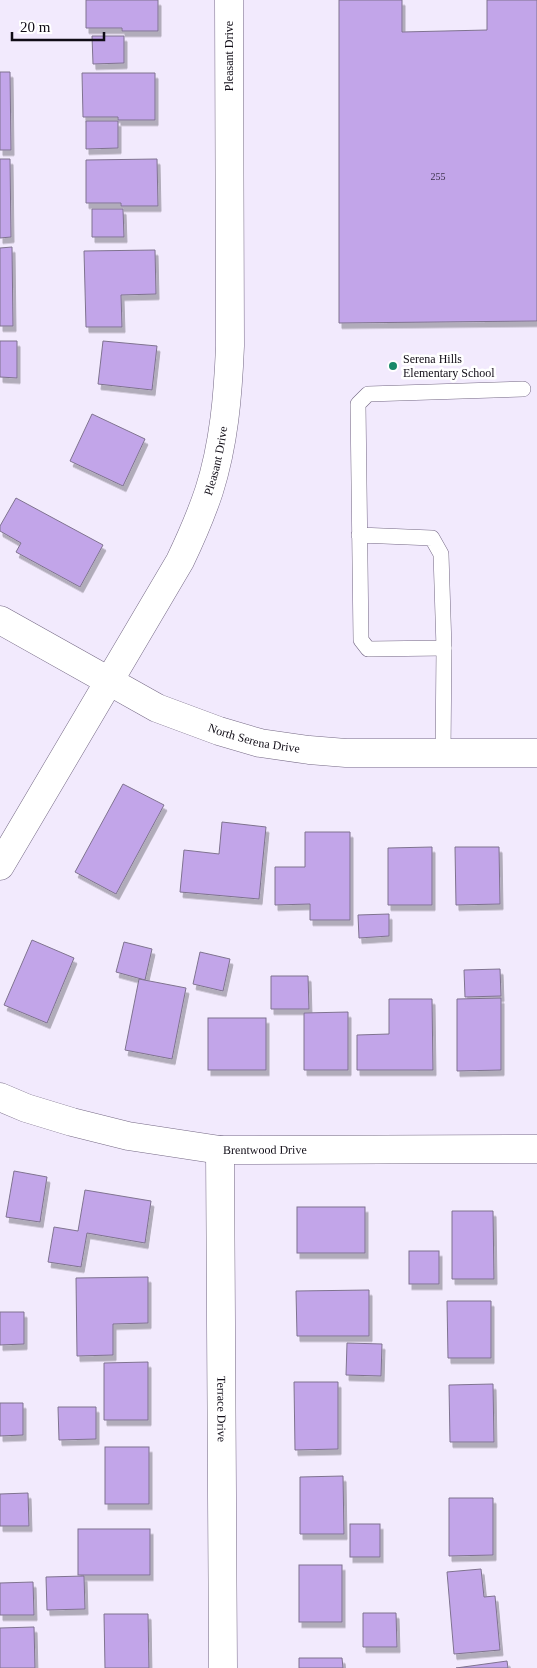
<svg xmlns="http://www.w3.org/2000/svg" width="537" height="1668" viewBox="0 0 537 1668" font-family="'Times New Roman',serif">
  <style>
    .building { fill: #c2a5e9; stroke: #7f738f; filter: url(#shadow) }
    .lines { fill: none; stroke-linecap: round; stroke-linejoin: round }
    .lane-casing { stroke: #756985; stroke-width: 16 }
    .street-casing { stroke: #756985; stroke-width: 29 }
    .lane { stroke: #fff; stroke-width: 15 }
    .street { stroke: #fff; stroke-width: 28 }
    .poi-dot { fill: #188969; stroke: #fff; stroke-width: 2 }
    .labels { text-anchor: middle; stroke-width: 5; stroke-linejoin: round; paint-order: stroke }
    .number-label { font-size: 10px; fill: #3c324b }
    .street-label { font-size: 12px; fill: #100c16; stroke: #fff }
    .poi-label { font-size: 12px; fill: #100c16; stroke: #fff; text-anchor: start }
  </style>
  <defs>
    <filter id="shadow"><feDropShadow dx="3" dy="5.5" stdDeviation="0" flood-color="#0004"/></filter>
  </defs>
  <rect width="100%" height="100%" fill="#f2eafd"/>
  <g class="building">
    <path d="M86,0H158V31H122V28H86Z"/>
    <path d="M339,0H402V32L487,30V0H537V321L339,323Z"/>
    <path d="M92,36H124V63L93,64Z"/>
    <path d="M0,72H10L11,150H0Z"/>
    <path d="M82,73H155V120H118V117H83Z"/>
    <path d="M86,121H118V148L86,149Z"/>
    <path d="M0,159H10L11,237L0,238Z"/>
    <path d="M157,159L158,206H121V203H86V160Z"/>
    <path d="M92,209H123L124,237H92Z"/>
    <path d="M12,247L13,326H0V248Z"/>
    <path d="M155,250L156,294L121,295L122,327H86L84,251Z"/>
    <path d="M0,341H17V378L0,377Z"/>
    <path d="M103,341L157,346L152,390L98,384Z"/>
    <path d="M92,414L145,439L123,486L70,461Z"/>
    <path d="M16,498L103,545L80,587L16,552L21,543L0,531V526Z"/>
    <path d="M123,784L164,805L116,894L75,872Z"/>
    <path d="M222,822L266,827L259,899L180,892L184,850L219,854Z"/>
    <path d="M305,832H350V920H310V904L275,905V867H305Z"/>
    <path d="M432,847V905H388V848Z"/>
    <path d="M455,847H499L500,904L456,905Z"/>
    <path d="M389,914V936L359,938L358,915Z"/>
    <path d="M32,940L74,958L47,1023L4,1005Z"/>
    <path d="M124,942L152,949L145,980L116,972Z"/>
    <path d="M200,952L230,959L223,991L193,984Z"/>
    <path d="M500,969L501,996L465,997L464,970Z"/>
    <path d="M271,976H308L309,1009H271Z"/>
    <path d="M139,979L186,988L172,1059L125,1050Z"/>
    <path d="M501,998V1070L457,1071V999Z"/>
    <path d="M389,999H432L433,1070H357V1035L389,1034Z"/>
    <path d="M348,1012V1070H304V1013Z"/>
    <rect x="208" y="1018" width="58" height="52"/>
    <path d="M14,1171L47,1177L40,1222L6,1217Z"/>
    <path d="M85,1190L151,1201L145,1243L87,1233L81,1267L48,1262L54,1227L78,1231Z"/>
    <rect x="297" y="1207" width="68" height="46"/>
    <path d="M452,1211H493L494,1279H452Z"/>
    <rect x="409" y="1251" width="30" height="33"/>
    <path d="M148,1277V1323L113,1324V1355L77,1356L76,1278Z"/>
    <path d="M369,1290V1336H297L296,1291Z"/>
    <path d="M447,1301H491V1358H448Z"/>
    <path d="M0,1312H24V1344L0,1345Z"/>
    <path d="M347,1343L382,1344L381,1376L346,1375Z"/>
    <path d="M148,1362V1420H104V1363Z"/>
    <path d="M294,1382H338V1449L295,1450Z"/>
    <path d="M493,1384L494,1442H450L449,1385Z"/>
    <path d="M0,1403H23V1435L0,1436Z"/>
    <path d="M58,1407H96V1439L59,1440Z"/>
    <rect x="105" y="1447" width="44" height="57"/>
    <path d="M343,1476L344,1534H300V1477Z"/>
    <path d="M28,1493L29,1526H0V1494Z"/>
    <path d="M449,1498H493V1555L449,1556Z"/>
    <rect x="350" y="1524" width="30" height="33"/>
    <rect x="78" y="1529" width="72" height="46"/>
    <rect x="299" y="1565" width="43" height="57"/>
    <path d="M481,1569L484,1597L495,1596L500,1650L454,1654L447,1572Z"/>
    <path d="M84,1576L85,1609L47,1610L46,1577Z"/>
    <path d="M33,1582L34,1615H0V1583Z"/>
    <path d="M363,1613H396L397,1647H363Z"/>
    <path d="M104,1614H148L149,1668H105Z"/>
    <path d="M34,1627L35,1668H0V1628Z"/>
    <path d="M299,1658H342L343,1668H299Z"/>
    <path d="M507,1661L508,1668H456Z"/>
  </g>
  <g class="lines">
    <defs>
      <g id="lane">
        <path d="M359,535L432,538L441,554L444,648L368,649L361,640L358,404L368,394L523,389"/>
        <path d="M443,754L444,648"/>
      </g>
      <g id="street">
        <path id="s1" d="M0,620L157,708L219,731L260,743L309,750L346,753H537"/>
        <path id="s2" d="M0,866L180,561C191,538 201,515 209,491C224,444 228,395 230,346L229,0"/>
        <path id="s3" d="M0,1097L26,1108L72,1122L128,1136L220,1150L537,1149"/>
        <path id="s4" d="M220,1150L223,1668"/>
      </g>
    </defs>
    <use href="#lane" class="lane-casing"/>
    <use href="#street" class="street-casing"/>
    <use href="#lane" class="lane"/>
    <use href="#street" class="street"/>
  </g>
  <circle class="poi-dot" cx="393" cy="366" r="5"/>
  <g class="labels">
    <g class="number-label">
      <text x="438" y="180">255</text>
    </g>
    <g class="street-label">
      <text transform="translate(229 56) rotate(-90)" y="4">Pleasant Drive</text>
      <text dy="4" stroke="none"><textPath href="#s2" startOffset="461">Pleasant Drive</textPath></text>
      <text dy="4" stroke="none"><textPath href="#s1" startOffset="282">North Serena Drive</textPath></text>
      <text dy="4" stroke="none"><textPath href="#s3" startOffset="272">Brentwood Drive</textPath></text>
      <text dy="4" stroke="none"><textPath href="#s4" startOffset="259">Terrace Drive</textPath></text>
    </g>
    <g class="poi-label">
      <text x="403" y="363">Serena Hills<tspan x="403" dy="14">Elementary School</tspan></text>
    </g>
  </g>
  <path d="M12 32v8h92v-8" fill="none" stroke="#100c16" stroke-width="2.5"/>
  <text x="20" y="32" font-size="15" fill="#100c16" stroke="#ffffff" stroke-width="4" paint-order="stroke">20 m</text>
</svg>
